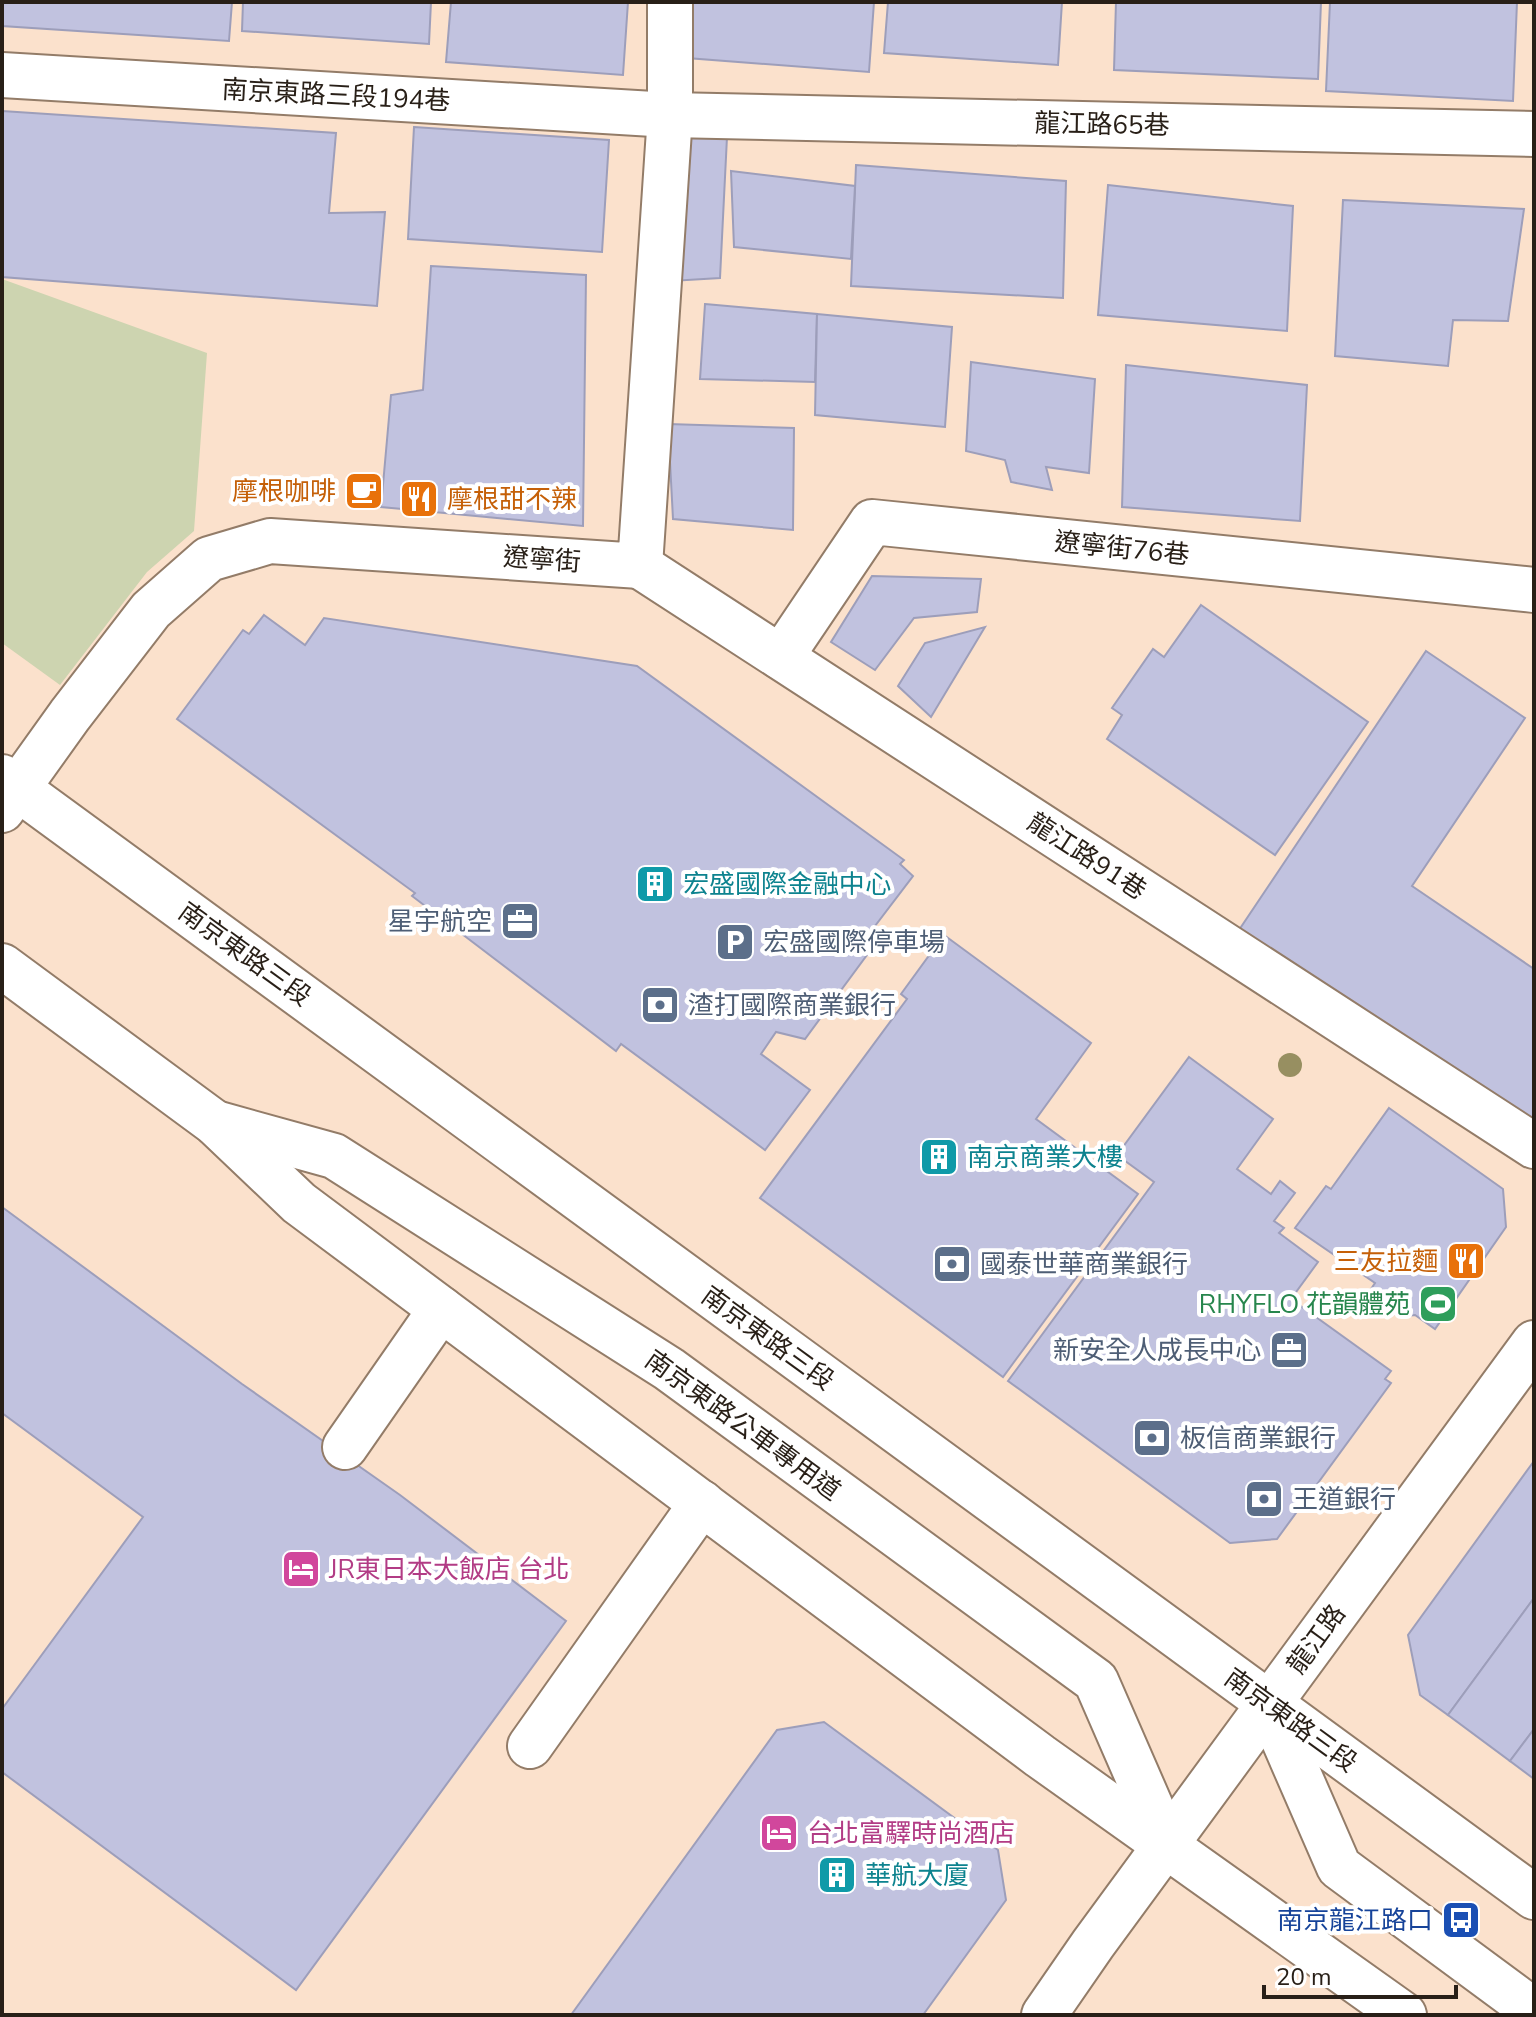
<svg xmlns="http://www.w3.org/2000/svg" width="1536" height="2017" viewBox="0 0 1536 2017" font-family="'Nunito Sans','Noto Sans TC',sans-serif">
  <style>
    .green { fill: #cdd4b0 }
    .building { fill: #c1c2df; stroke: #9d9eba; stroke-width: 2 }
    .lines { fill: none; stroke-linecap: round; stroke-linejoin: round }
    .minor-casing { stroke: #937c68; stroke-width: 48 }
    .major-casing { stroke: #937c68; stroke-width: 48 }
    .minor { stroke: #fff; stroke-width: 44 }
    .major { stroke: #fff; stroke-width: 44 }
    .tree { fill: #978f61 }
    .labels { text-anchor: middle; stroke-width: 8; stroke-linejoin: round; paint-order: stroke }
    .street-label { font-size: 26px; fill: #281f17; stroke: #fff }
    .food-label { font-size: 26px; fill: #c56008; stroke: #fff; text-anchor: end }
    .culture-label { font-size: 26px; fill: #0d838f; stroke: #fff; text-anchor: start }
    .service-label { font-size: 26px; fill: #4e5e75; stroke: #fff; text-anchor: start }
    .leisure-label { font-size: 26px; fill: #27864d; stroke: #fff; text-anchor: end }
    .hotel-label { font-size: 26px; fill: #b23c85; stroke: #fff; text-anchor: start }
    .transit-label { font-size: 26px; fill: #164399; stroke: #fff; text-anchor: end }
  </style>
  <rect width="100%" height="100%" fill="#fbe1cc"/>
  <path class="green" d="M2,279L207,353L194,531L147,572L60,685L2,643Z"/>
  <g class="building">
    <path d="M2,2H232L229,41L2,26Z"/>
    <path d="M243,2H431L429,44L242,31Z"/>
    <path d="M451,2H628L623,75L446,62Z"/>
    <path d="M691,2H874L869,72L687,58Z"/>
    <path d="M888,2H1062L1058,65L884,53Z"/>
    <path d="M1116,2H1321L1318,79L1114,70Z"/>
    <path d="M1330,2H1517L1513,101L1326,91Z"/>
    <path d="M2,111L336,133L329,213L385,212L377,306L2,277Z"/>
    <path d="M414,127L609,140L602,252L408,239Z"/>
    <path d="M727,137L720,278L671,281L676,138Z"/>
    <path d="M856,165L1066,181L1063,298L851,286Z"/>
    <path d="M731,171L855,186L851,259L734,247Z"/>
    <path d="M1108,185L1293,206L1287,331L1098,315Z"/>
    <path d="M1343,200L1524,209L1508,321L1453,320L1448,366L1335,356Z"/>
    <path d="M431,266L586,275L583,526L381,507L391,395L423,390Z"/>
    <path d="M705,304L817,314L815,382L700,379Z"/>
    <path d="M817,314L952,327L945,427L815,415Z"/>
    <path d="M971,362L1095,379L1089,473L1046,467L1052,490L1011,482L1005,460L966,451Z"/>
    <path d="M1126,365L1307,385L1300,521L1122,507Z"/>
    <path d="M668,424L794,428L793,530L673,519Z"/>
    <path d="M872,576L981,579L977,612L914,618L875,670L831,642Z"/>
    <path d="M1201,605L1368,722L1275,855L1107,739L1122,715L1112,708L1153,649L1164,657Z"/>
    <path d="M264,615L305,645L324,618L637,666L904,860L900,864L913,876L872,930L881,936L805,1039L776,1032L761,1054L810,1090L765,1150L621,1044L616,1051L412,896L415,893L177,719L243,630L249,634Z"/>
    <path d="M985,627L931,717L898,686L925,643Z"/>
    <path d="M1426,651L1525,718L1412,886L1534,969V1130L1239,930Z"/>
    <path d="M944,935L1091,1043L1036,1119L1138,1194L1003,1377L760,1198L907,999L901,994Z"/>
    <path d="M1189,1057L1273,1119L1237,1169L1271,1194L1280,1181L1295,1193L1274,1221L1284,1228L1279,1233L1318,1262L1291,1299L1391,1371L1385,1379L1391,1383L1277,1539L1230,1543L1008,1381L1154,1182L1117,1155Z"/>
    <path d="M1389,1108L1503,1189L1506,1227L1435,1329L1415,1315L1399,1317L1367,1295L1375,1283L1295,1228L1326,1186L1331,1189Z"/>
    <path d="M2,1207L242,1384L400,1495L566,1621L296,1990L2,1772V1709L143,1517L2,1413Z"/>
    <path d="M1534,1461V1598L1448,1715L1420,1695L1408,1635Z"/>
    <path d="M1534,1598V1729L1510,1761L1448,1715Z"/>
    <path d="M824,1722L998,1850L1006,1900L923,2015H571L777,1730Z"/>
    <path d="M1534,1729V1779L1510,1761Z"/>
  </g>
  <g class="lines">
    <defs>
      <g id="minor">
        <path d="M2,75L670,115L1534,134"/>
        <path d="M640,566L1534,1146"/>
        <path d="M781,657L872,522L1534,590"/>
        <path d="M2,810L70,715L151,610L209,559L270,541L640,566L670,115V2"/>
        <path d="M215,1123L334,1156L669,1369L1096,1681L1167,1844"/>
        <path d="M345,1447L441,1309"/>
        <path d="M1268,1704L1339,1867L1534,2011"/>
        <path d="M530,1746L702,1503"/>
        <path d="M1044,2015L1093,1944L1534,1343"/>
      </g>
      <g id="major">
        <path d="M2,777L1534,1897"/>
        <path d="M2,966L215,1123L299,1203L1040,1756L1404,2015"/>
      </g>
    </defs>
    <use href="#minor" class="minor-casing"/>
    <use href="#major" class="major-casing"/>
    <use href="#minor" class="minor"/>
    <use href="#major" class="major"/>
  </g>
  <circle class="tree" cx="1290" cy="1065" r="12"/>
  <defs>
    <symbol id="cafe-square" viewBox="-11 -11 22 22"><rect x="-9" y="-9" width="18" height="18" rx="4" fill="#e8710a" stroke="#fff"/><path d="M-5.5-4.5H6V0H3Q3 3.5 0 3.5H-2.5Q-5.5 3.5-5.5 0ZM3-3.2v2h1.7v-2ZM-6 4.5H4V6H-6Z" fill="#fff"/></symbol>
    <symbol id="restaurant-square" viewBox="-11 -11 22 22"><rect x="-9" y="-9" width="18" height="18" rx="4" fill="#e8710a" stroke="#fff"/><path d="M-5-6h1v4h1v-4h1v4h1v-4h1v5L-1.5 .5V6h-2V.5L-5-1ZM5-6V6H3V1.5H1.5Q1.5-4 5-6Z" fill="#fff"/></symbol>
    <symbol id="building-square" viewBox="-11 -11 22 22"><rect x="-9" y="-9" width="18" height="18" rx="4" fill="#0f9aa8" stroke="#fff"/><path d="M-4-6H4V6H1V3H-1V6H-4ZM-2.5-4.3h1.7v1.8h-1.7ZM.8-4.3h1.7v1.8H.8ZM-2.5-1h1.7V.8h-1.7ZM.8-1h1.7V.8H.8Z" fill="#fff"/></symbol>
    <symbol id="office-square" viewBox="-11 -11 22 22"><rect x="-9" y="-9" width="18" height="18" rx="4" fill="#5c6f8a" stroke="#fff"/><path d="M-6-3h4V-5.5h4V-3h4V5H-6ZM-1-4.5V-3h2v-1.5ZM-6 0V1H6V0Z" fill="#fff"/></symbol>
    <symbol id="parking-square" viewBox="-11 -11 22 22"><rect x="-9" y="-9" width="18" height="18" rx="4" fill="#5c6f8a" stroke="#fff"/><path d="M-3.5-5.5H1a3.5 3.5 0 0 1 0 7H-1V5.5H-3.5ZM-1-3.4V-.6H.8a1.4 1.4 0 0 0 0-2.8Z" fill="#fff"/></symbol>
    <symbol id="bank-square" viewBox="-11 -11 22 22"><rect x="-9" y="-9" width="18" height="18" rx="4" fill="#5c6f8a" stroke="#fff"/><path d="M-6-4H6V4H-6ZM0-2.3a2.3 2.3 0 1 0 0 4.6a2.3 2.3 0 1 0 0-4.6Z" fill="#fff"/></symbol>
    <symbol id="stadium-square" viewBox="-11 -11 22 22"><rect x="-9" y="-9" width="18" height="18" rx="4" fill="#2e9e5b" stroke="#fff"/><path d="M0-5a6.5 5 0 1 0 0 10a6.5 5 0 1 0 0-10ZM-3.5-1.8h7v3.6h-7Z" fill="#fff"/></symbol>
    <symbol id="hotel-square" viewBox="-11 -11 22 22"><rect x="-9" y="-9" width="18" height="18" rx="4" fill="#d1479c" stroke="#fff"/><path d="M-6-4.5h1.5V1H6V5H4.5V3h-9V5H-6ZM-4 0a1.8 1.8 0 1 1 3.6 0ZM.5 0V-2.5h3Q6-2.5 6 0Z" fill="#fff"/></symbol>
    <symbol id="bus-square" viewBox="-11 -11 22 22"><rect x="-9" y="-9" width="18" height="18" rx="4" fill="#1a4fb4" stroke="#fff"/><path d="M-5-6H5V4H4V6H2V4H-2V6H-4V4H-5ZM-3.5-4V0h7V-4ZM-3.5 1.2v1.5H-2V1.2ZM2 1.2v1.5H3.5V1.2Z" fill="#fff"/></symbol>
  </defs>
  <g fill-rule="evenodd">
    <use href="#cafe-square" x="342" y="469" width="44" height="44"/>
    <use href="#restaurant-square" x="397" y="477" width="44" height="44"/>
    <use href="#building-square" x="633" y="862" width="44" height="44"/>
    <use href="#office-square" x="498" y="899" width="44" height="44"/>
    <use href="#parking-square" x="713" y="920" width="44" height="44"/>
    <use href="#bank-square" x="638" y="983" width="44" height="44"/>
    <use href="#building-square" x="917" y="1135" width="44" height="44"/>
    <use href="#restaurant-square" x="1444" y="1239" width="44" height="44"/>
    <use href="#bank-square" x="930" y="1242" width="44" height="44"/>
    <use href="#stadium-square" x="1416" y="1282" width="44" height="44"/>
    <use href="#office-square" x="1267" y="1328" width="44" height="44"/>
    <use href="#bank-square" x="1130" y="1416" width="44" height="44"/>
    <use href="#bank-square" x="1242" y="1477" width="44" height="44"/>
    <use href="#hotel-square" x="279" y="1547" width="44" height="44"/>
    <use href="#hotel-square" x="757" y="1811" width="44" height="44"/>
    <use href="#building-square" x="815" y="1853" width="44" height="44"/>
    <use href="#bus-square" x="1439" y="1898" width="44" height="44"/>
  </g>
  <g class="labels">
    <g class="street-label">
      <text transform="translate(336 95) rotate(3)" y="9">南京東路三段194巷</text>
      <text transform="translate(1102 124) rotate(1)" y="9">龍江路65巷</text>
      <text transform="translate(1122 548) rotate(6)" y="9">遼寧街76巷</text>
      <text transform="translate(542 559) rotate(4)" y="9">遼寧街</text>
      <text transform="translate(1087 856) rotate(33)" y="9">龍江路91巷</text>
      <text transform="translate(245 954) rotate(36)" y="9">南京東路三段</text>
      <text transform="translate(768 1338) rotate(36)" y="9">南京東路三段</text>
      <text transform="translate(743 1425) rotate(36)" y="9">南京東路公車專用道</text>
      <text transform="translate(1316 1639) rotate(-54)" y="9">龍江路</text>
      <text transform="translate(1291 1720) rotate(36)" y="9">南京東路三段</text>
    </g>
    <g class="food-label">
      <text x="336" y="500">摩根咖啡</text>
      <text x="447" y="508" text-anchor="start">摩根甜不辣</text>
      <text x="1438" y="1270">三友拉麵</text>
    </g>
    <g class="culture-label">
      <text x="683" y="893">宏盛國際金融中心</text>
      <text x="967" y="1166">南京商業大樓</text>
      <text x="865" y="1884">華航大廈</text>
    </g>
    <g class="service-label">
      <text x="492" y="930" text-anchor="end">星宇航空</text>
      <text x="763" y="951">宏盛國際停車場</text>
      <text x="688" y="1014">渣打國際商業銀行</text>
      <text x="980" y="1273">國泰世華商業銀行</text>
      <text x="1261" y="1359" text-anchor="end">新安全人成長中心</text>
      <text x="1180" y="1447">板信商業銀行</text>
      <text x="1292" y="1508">王道銀行</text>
    </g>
    <g class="leisure-label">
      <text x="1410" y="1313">RHYFLO 花韻體苑</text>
    </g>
    <g class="hotel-label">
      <text x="329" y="1578">JR東日本大飯店 台北</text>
      <text x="807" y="1842">台北富驛時尚酒店</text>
    </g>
    <g class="transit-label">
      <text x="1433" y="1929">南京龍江路口</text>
    </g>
  </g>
  <rect width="1536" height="2017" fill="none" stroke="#281f17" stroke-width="8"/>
  <path d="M1264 1985v12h192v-12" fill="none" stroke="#281f17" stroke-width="4"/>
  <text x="1276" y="1985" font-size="24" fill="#281f17" stroke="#ffffff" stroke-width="6" paint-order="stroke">20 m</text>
</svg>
